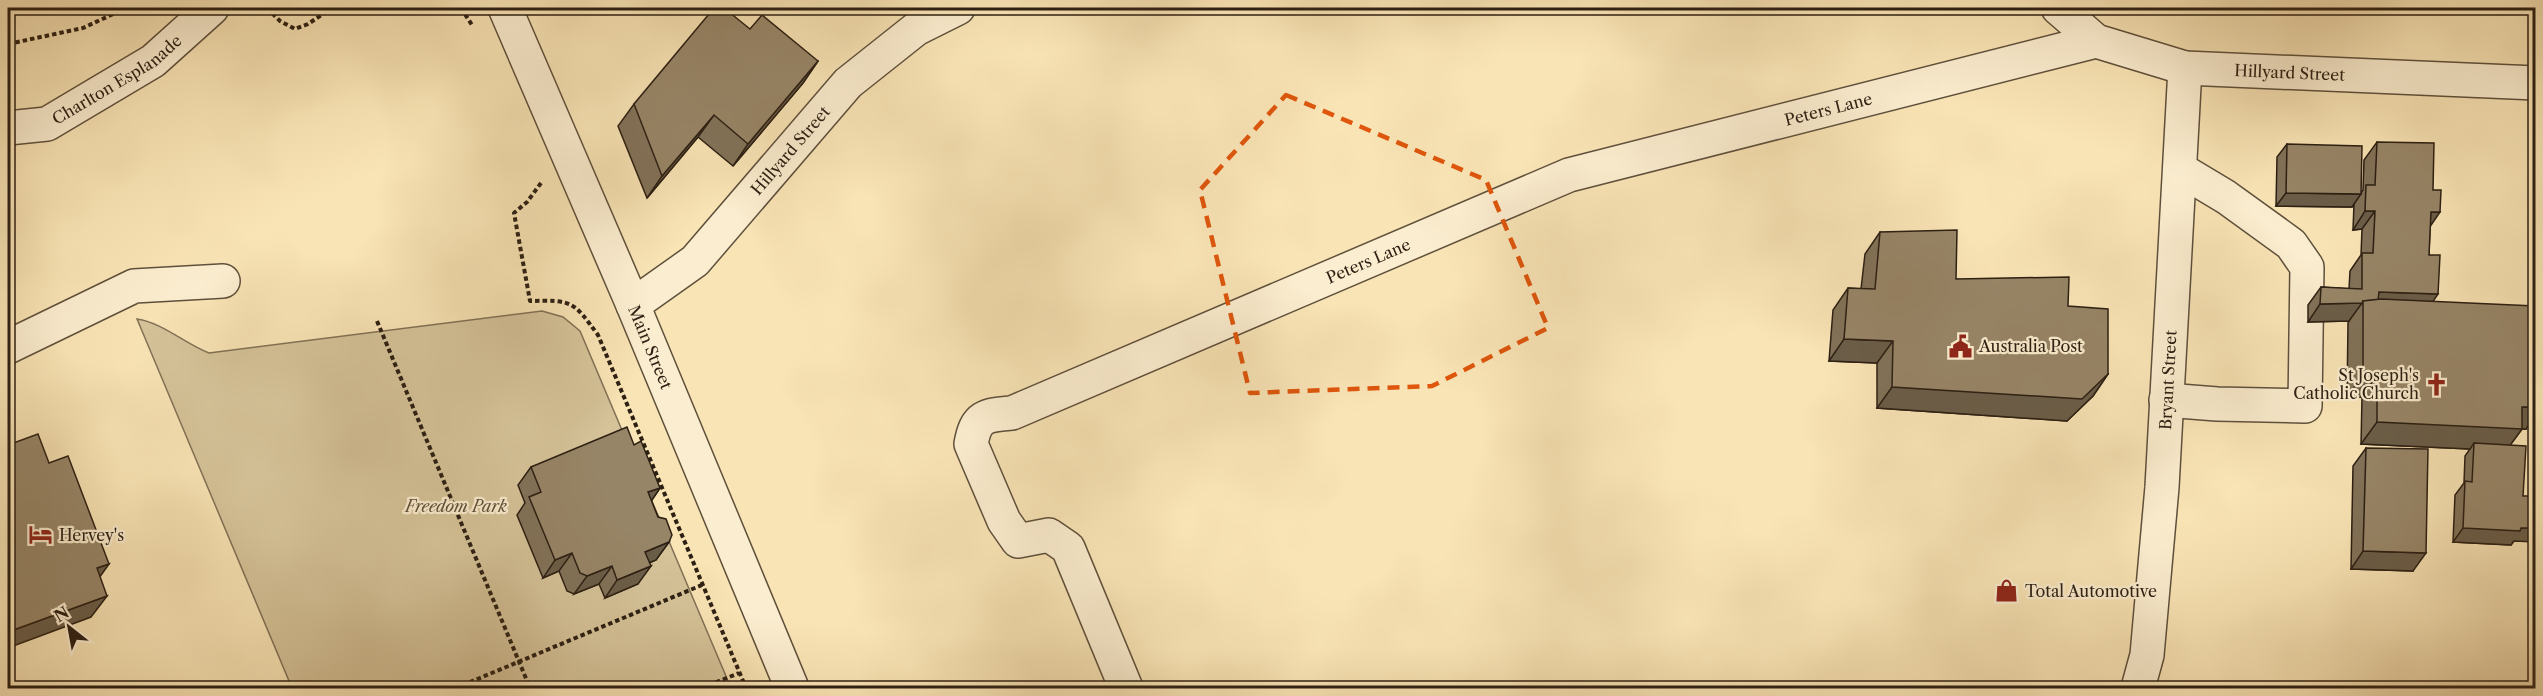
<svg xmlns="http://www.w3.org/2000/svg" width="2543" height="696" viewBox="0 0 2543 696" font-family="'Libre Caslon Text',serif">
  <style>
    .green { fill: #d6c399; stroke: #817156; stroke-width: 1.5 }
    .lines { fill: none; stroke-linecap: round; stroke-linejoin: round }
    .minor-casing { stroke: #5f503c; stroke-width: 36 }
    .path { stroke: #2c1f13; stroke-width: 4; stroke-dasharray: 4.5 3; stroke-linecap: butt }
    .minor { stroke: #fbedcf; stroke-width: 33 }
    .wall { fill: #827259; stroke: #2c1f13; stroke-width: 1.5 }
    .shaded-wall { fill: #6a5d48; stroke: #2c1f13; stroke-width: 1.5 }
    .building { fill: #978567; stroke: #2c1f13; stroke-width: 1.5 }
    .marked { fill: none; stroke: #df560c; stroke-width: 4.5; stroke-dasharray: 12 8; stroke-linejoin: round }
    .labels { text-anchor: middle; stroke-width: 4.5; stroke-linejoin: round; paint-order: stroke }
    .street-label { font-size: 16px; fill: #2c1f13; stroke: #fbedcf }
    .poi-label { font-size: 16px; fill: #2c1f13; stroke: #fbedcf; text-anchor: start }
    .park-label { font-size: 16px; font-style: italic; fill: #5f503b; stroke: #fbedcf }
  </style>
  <rect width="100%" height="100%" fill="#f9e4b5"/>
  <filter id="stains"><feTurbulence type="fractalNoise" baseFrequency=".00333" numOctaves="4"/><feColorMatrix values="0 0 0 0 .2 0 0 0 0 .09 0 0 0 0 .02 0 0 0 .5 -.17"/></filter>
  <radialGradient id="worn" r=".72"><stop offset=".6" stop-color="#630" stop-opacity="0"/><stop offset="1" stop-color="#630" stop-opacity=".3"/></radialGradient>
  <path class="green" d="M542,311L563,317L580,331L731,688H292L137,319C163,323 184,343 209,353Z"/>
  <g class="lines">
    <defs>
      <g id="minor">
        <path id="s1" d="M505,8L633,305L792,688"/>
        <path id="s2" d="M2058,8L2096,41L2185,68L2536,83"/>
        <path id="s3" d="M8,128L47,124L153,61L212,8"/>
        <path id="s4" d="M633,305L695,261L848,83L916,29L958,8"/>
        <path d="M8,347L134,286L223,281"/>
        <path d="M2166,400L2217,404L2305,406L2307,267L2291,244L2226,197L2181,170"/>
        <path id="s5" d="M1126,688L1068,548L1049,535L1018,541L1004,521L971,444C976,416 985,415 1012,413L1569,175L2096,41"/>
        <path id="s6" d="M2138,688L2147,655L2162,487L2185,68"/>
      </g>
    </defs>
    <use href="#minor" class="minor-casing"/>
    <g class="path">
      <path d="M267,8L280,21L295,29L308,24L332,8"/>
      <path d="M461,8L472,25"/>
      <path d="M8,44L83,28L126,8"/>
      <path d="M541,183L527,202L514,213L530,301C573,300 573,301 598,335L746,688"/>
      <path d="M377,321L530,688"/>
      <path d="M456,688L702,585"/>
      <path d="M702,688L739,673"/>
    </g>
    <use href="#minor" class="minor"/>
  </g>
  <g class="wall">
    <path d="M750,29L818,61L803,83L733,166L698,137L647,198L618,126L634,104Z"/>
    <path d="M2377,142L2430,226L2429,255L2433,302L2526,429H2522L2510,445L2514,541L2511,545L2453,542L2455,495L2464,483L2465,456L2470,449L2361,444L2362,397H2347L2348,323L2349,321L2308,322V305L2321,287L2349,289L2350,271L2361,255L2362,229L2353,230L2354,204L2352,207L2276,206L2277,157L2287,144L2361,193L2363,190L2364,160Z"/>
    <path d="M1880,232L1956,279L2068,306L2108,374L2093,396L2067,421L1877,408V363L1829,361L1833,310L1848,288L1861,289L1865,254Z"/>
    <path d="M634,445L660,488L651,501L669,542L656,560L649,563L638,584L605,598L599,584L574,594L567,591L559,571L543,578L517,515L525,503L518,485L531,467Z"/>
    <path d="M2366,448L2413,571L2351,569L2353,466Z"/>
  </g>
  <g class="shaded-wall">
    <path d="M818,61L803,83L733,166L748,144Z"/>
    <path d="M714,115L698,137L647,198L662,176Z"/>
    <path d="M2286,193L2361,194L2352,207L2276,206Z"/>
    <path d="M2365,211H2375L2362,229L2353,230Z"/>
    <path d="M2431,212H2440L2427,231Z"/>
    <path d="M2379,292L2438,294L2426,312L2373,310Z"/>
    <path d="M2362,303L2349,321L2308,322L2320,304Z"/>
    <path d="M1844,339L1893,341L1877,363L1829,361Z"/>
    <path d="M2108,374L2093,396L2067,421L1877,408L1892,387Z"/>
    <path d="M2363,375H2377L2362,397H2347Z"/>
    <path d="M2522,407H2535V416L2526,429H2522L2506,451L2474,443L2470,449L2361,444L2377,422Z"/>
    <path d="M660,488L648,506V492Z"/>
    <path d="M2463,528H2535V542L2514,541L2511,545L2453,542Z"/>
    <path d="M669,542L656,560L632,570L645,552Z"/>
    <path d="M2363,551L2426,553L2413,571L2351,569Z"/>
    <path d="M572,553L559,571L543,578L555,560Z"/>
    <path d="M109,564L94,585L97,568Z"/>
    <path d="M612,566L599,584L574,594L587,576Z"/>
    <path d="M651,566L638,584L605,598L617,580Z"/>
    <path d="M107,596L91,617L8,648V632Z"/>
  </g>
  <g class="building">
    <path d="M714,8H724L750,29L762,15L818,61L748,144L714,115L662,176L634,104Z"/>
    <path d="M2377,142L2434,143L2433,190H2441L2440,212H2431L2429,255H2440L2438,294L2379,292L2378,300L2363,301L2362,303L2320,304L2321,287L2362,289V253H2373L2375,211H2365L2366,185H2375Z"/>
    <path d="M2287,144L2362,146L2361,194L2286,193Z"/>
    <path d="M1957,230L1956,279L2069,277L2068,306L2108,309V374L2082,399L1892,387L1893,341L1844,339L1848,288L1875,289L1880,232Z"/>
    <path d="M2381,299L2535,306V407H2522V429L2377,422V375H2363V301Z"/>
    <path d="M627,427L634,445L641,441L660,488L648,492L658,517L666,519L672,535L669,542L645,552L651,566L617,580L612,566L587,576L580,573L572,553L555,560L529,497L541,492L531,467Z"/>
    <path d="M38,434L49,463L68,456L109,564L97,568L107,596L8,632V445Z"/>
    <path d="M2474,443L2526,446L2523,496H2535V528H2521L2520,531L2463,528L2465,481L2472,482Z"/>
    <path d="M2366,448L2428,449L2426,553L2363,551Z"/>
  </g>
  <path class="marked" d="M1286,95L1486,180L1548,328L1432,386L1250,393L1200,190Z"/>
  <defs>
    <symbol id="civic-bare" viewBox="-9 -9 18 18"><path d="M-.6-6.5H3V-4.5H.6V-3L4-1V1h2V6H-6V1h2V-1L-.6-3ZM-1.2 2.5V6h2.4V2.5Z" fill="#8f2418" stroke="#fbedcf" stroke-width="2.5" paint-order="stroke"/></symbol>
    <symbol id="church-bare" viewBox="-9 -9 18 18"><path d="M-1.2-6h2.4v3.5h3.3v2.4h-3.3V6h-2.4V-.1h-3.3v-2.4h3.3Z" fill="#8f2418" stroke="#fbedcf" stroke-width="2.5" paint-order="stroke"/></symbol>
    <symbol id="hotel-bare" viewBox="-9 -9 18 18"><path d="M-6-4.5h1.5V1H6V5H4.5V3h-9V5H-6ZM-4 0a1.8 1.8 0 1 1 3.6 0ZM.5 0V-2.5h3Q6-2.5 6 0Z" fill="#8f2418" stroke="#fbedcf" stroke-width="2.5" paint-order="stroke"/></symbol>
    <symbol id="shop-bare" viewBox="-9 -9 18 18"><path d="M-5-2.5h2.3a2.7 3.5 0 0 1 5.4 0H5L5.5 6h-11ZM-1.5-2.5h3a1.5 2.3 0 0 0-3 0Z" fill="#8f2418" stroke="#fbedcf" stroke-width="2.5" paint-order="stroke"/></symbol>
  </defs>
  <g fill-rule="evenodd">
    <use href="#civic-bare" x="1944" y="330" width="33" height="33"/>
    <use href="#church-bare" x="2420" y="368" width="33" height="33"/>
    <use href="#hotel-bare" x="24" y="518" width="33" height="33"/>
    <use href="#shop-bare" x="1990" y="574" width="33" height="33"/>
  </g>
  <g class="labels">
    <g class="street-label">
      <text dy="6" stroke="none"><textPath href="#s2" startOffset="248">Hillyard Street</textPath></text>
      <text dy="6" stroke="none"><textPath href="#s3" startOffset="122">Charlton Esplanade</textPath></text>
      <text dy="6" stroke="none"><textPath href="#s5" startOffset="1246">Peters Lane</textPath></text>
      <text dy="6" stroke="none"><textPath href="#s4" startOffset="222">Hillyard Street</textPath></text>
      <text dy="6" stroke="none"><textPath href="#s5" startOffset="760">Peters Lane</textPath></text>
      <text dy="6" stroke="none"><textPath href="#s1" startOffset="369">Main Street</textPath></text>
      <text dy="6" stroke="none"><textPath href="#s6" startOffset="310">Bryant Street</textPath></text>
    </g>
    <g class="poi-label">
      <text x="1979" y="352">Australia Post</text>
      <text x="2419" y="381" text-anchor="end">St Joseph's<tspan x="2419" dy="18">Catholic Church</tspan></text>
      <text x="59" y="541">Hervey's</text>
      <text x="2025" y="597">Total Automotive</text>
    </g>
    <g class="park-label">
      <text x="456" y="512">Freedom Park</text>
    </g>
  </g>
  <rect width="2543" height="696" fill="none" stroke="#f9e4b5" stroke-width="30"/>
  <rect x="9" y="9" width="2525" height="678" fill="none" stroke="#2c1f13" stroke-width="3"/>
  <rect x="15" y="15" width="2513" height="666" fill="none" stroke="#2c1f13" stroke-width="1.5"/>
  <g transform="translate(69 627) rotate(329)" stroke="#fbedcf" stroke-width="4.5" paint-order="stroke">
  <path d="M0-4.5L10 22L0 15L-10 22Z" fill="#2c1f13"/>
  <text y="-9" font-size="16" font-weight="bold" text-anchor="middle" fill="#2c1f13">N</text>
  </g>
  <rect width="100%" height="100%" filter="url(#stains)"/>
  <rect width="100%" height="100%" fill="url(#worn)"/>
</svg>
